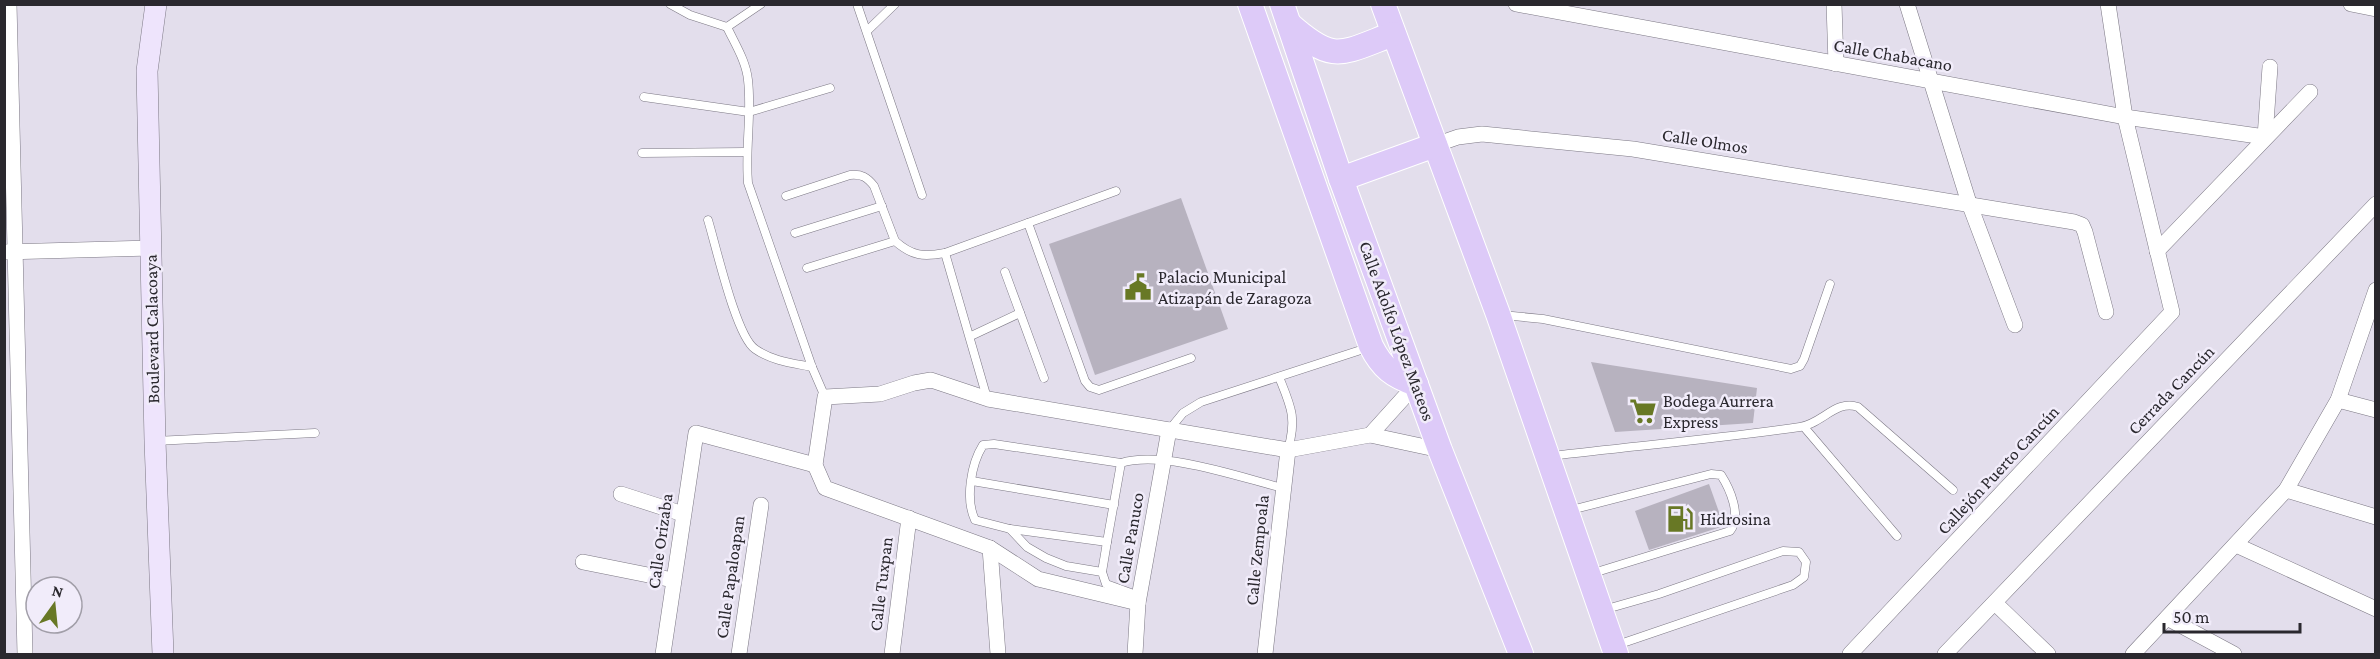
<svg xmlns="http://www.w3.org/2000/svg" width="2380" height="659" viewBox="0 0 2380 659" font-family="'Crimson Pro',serif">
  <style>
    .building { fill: #b7b2bf }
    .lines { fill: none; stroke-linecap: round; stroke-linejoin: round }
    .lane-casing { stroke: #7c7884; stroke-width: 9 }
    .street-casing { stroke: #7c7884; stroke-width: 16 }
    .secondary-casing { stroke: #7c7884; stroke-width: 22 }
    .primary-casing { stroke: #fff; stroke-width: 26 }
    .lane { stroke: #fff; stroke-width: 8 }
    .street { stroke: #fff; stroke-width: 15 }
    .secondary { stroke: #eee4fc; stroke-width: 21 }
    .primary { stroke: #ddcaf8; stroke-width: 24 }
    .labels { text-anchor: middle; stroke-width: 5; stroke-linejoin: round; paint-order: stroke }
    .street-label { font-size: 18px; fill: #2a282e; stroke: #f1ecfa }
    .poi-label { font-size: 18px; fill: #2a282e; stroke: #f1ecfa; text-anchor: start }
  </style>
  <rect width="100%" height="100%" fill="#e3deec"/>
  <g class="building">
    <path d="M1181,198L1228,329L1095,375L1049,244Z"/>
    <path d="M1591,362L1757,388L1753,423L1615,432Z"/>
    <path d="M1709,484L1724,526L1649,550L1635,511Z"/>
  </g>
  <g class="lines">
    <defs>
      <g id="lane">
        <path d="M670,4L690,15L727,27"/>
        <path d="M761,4L727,27C735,44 746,61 748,80C752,114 745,148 748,183L812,367L825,397"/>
        <path d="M857,4L922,195"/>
        <path d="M867,31L895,4"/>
        <path d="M644,97L749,112L830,88"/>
        <path d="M642,153L745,152"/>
        <path d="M786,196L850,175C862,174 867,177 874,186L895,241"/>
        <path d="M708,220C716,246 736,336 755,349C772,361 792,363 812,367"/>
        <path d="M1028,223L1085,381L1090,387L1099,390L1191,358"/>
        <path d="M795,233L882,206"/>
        <path d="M945,253L987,398"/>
        <path d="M807,268L895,241C912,256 923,257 945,253L1116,191"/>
        <path d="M1005,272L1044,378"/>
        <path d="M1502,315L1543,319L1791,369L1800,366L1804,359L1830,284"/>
        <path d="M971,336L1020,313"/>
        <path d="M1279,377C1291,407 1297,417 1288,450"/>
        <path d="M1804,427L1897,536"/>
        <path d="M1169,430L1183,413L1201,402L1370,347"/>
        <path d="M155,441L315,433"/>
        <path d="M1551,456C1634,446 1718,439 1800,427C1822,424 1836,399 1858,407L1953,490"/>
        <path d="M972,481L1114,505"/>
        <path d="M1571,510L1711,474L1721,475C1730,489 1742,516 1730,531L1590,574"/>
        <path d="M1010,529L1107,542L1121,463"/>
        <path d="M1102,572L1107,542"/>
        <path d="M1139,596L1106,584L1102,572L1066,566L1046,558L1027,547L1010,529L975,520C965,499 971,464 983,445L994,444L1121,463C1163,450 1239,477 1283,488"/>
        <path d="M1603,610L1659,594L1783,551L1799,552L1806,562L1804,577L1793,585L1617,645"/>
      </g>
      <g id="street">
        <path d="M9,4L25,654"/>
        <path d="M1516,4L2125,117L2265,137"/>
        <path d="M1834,4L1836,64"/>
        <path d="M1907,4L1969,203L2015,325"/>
        <path d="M2351,4L2376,9"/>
        <path d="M2265,137L2270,67"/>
        <path d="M1435,145L1458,137L1482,134L1633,149L2074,222L2082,225L2085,232L2106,312"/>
        <path d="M2157,251L2310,92"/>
        <path d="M4,252L151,248"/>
        <path d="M2338,400L2376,410"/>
        <path d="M1370,435L1416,384"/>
        <path d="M2286,490L2376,517"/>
        <path d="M621,494L683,514"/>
        <path d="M2236,545L2376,609"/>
        <path d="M990,548L998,654"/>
        <path d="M583,562L673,580"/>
        <path d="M1138,603L1038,579L990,548L825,488L815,465L825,397L880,394L914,383L931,380L988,399L1288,450L1370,435L1440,450"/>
        <path d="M1995,603L2048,654"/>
        <path d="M2167,618L2234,654"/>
        <path d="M663,654L696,433L815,465"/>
        <path d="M739,654L761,505"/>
        <path d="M892,654L909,518"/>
        <path d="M1135,654L1138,603L1169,430"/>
        <path d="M1265,654L1288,450"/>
        <path d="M1850,654L2172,312L2125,117L2108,4"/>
        <path d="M1945,654L2376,204"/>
        <path d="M2133,654L2286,490L2338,400L2376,290"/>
      </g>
      <path id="secondary" d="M156,4L147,71L155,441L163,654"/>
      <g id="primary">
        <path d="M1250,4L1371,346C1382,368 1393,376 1416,384"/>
        <path d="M1282,4L1341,179L1440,450L1521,654"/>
        <path d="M1383,4L1498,314L1616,654"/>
        <path d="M1289,24C1334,64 1340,54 1393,34"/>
        <path d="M1341,179L1435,145"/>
      </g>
    </defs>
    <use href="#lane" class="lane-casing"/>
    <use href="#street" class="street-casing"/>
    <use href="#secondary" class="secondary-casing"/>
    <use href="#primary" class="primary-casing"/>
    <use href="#lane" class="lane"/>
    <use href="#street" class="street"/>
    <use href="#secondary" class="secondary"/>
    <use href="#primary" class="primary"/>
  </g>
  <defs>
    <symbol id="civic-bare" viewBox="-9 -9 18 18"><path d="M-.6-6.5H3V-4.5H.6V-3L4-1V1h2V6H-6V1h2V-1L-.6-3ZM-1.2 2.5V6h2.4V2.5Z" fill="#687825" stroke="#f1ecfa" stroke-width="2.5" paint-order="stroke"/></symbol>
    <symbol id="supermarket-bare" viewBox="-9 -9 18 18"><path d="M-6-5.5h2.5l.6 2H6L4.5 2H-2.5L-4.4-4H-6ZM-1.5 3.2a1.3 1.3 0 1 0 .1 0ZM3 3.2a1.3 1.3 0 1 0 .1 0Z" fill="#687825" stroke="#f1ecfa" stroke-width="2.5" paint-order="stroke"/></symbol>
    <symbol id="fuel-bare" viewBox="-9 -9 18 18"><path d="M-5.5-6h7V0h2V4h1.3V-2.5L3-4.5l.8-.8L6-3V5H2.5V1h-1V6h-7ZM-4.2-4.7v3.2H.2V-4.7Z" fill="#687825" stroke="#f1ecfa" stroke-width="2.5" paint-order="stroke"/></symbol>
  </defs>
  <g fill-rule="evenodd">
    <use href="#civic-bare" x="1119" y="268" width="38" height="38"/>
    <use href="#supermarket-bare" x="1624" y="392" width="38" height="38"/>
    <use href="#fuel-bare" x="1661" y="500" width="38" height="38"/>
  </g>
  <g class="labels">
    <g class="street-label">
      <text transform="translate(1893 55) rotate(10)" y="6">Calle Chabacano</text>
      <text transform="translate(1705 141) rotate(9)" y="6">Calle Olmos</text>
      <text transform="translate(152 329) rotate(-91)" y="6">Boulevard Calacoaya</text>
      <text transform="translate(1397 331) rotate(70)" y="6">Calle Adolfo López Mateos</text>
      <text transform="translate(2171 390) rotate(-46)" y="6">Cerrada Cancún</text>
      <text transform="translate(1998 470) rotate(-47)" y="6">Callejón Puerto Cancún</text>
      <text transform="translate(1130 538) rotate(-80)" y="6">Calle Panuco</text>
      <text transform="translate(660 541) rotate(-82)" y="6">Calle Orizaba</text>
      <text transform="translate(1257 550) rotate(-84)" y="6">Calle Zempoala</text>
      <text transform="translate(730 577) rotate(-82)" y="6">Calle Papaloapan</text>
      <text transform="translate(881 584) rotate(-83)" y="6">Calle Tuxpan</text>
    </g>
    <g class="poi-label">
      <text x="1158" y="283">Palacio Municipal<tspan x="1158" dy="21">Atizapán de Zaragoza</tspan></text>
      <text x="1663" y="407">Bodega Aurrera<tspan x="1663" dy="21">Express</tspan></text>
      <text x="1700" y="525">Hidrosina</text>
    </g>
  </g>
  <rect width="2380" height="659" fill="none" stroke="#2a282e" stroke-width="12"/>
  <g transform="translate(54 605) rotate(15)"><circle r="28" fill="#f1ecfa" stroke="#a19ea8" stroke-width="1.5"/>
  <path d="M0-4.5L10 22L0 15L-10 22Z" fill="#687825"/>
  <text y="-9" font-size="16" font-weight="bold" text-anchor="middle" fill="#2a282e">N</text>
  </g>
  <path d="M2164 623v9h136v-9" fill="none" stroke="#2a282e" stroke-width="3"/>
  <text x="2173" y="623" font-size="18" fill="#2a282e" stroke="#f1ecfa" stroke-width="4.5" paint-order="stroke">50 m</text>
</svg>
